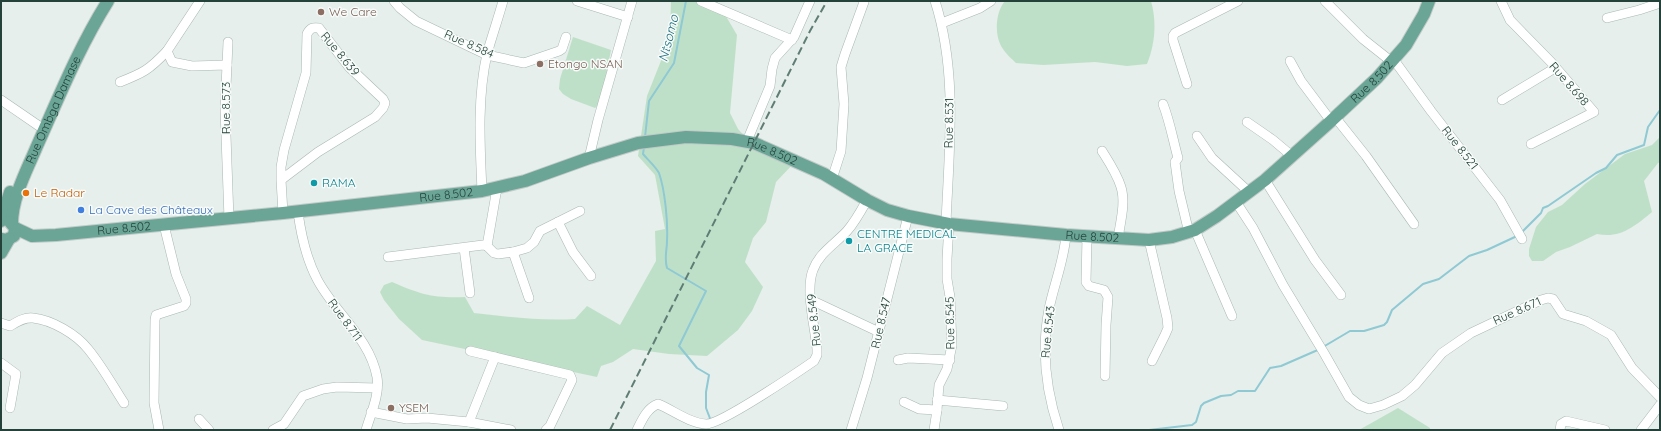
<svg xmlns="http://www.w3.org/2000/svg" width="1661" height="431" viewBox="0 0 1661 431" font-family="Quicksand,sans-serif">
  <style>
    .green { fill: #bfe0c8 }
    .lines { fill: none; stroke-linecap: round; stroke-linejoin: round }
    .stream { stroke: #8ec9d4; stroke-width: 2 }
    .minor-casing { stroke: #a8b8b2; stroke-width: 10 }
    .major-casing { stroke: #c2cac8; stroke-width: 14 }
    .minor { stroke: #fff; stroke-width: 9 }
    .major { stroke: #6aa596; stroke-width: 12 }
    .rail { stroke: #5f7d75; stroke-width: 2; stroke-dasharray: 8 4; stroke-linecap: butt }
    .education-dot { fill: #8d6e63; stroke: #f7fbf9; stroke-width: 1.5 }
    .culture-dot { fill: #0f9aa8; stroke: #f7fbf9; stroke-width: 1.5 }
    .food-dot { fill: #e8710a; stroke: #f7fbf9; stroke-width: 1.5 }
    .shop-dot { fill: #3f7fe0; stroke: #f7fbf9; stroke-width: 1.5 }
    .labels { text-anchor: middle; stroke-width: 3; stroke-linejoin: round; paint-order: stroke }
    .education-label { font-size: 12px; fill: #785e54; stroke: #f7fbf9; text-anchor: start }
    .street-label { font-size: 12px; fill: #24423a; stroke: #f7fbf9 }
    .culture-label { font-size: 12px; fill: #0d838f; stroke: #f7fbf9; text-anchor: start }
    .food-label { font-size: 12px; fill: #c56008; stroke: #f7fbf9; text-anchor: start }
    .shop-label { font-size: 12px; fill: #366cbe; stroke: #f7fbf9; text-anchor: start }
    .water-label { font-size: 13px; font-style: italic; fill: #1c6f80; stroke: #f7fbf9 }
  </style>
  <rect width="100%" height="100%" fill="#e6efeb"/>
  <g class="green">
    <path d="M671,1H717L737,35L730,113L738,129L750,142L796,161L776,182L766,222L753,238L745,262L763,287L752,311L738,330L707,356L669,354L633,349L613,362L601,366L597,377L422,340L399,319L384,300L380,292L384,285L392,282C422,295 433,298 465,297L474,313C508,317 541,321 575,319L587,306L620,325L656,261L655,231L665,229L655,175L638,156L647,96L670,38Z"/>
    <path d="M1005,1H1151C1157,22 1155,44 1147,64L1127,66L1095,62L1043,65L1016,63C1012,59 1006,54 1003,49C994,37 995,12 1005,1Z"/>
    <path d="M573,37L611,50L601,102L595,108L571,99L563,94L559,89L560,79Z"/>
    <path d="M1660,137V162L1658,163L1644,181L1652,212C1635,226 1620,239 1597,234L1570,247L1556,252L1543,261H1532L1529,256V249L1536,227L1548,212L1562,205L1585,184L1625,154L1652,145Z"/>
    <path d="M1398,408L1430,428V430H1359Z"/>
  </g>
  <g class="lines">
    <g class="stream">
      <path d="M645,137L649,101L674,63L686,1"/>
      <path d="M644,147L643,154C648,160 656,167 659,173C665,190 668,222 667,241C667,250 664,258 667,268L706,291L679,346L697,368L709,375L706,392V408L711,421"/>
      <path d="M1522,232L1541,213L1543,208L1548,206L1596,173L1606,168L1617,155L1644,145L1648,127L1660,110"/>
      <path d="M1323,347L1350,331H1364L1384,325L1387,322L1392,310L1423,284L1439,279L1469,256L1487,250L1517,236"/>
      <path d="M1149,430L1192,425L1196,422L1201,406L1204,403L1221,396L1231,395L1238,391H1255L1270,368L1281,366L1320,349"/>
    </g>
    <defs>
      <g id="minor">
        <path d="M200,1L167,51L172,62L192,66L227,65L225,108L229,219"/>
        <path d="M394,1L400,8L416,21L487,55L524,63L559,51L562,49L566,37"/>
        <path d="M577,1L628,17"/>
        <path d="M701,1L792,40"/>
        <path d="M935,1C958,73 949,149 946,223"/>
        <path d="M1325,1L1363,39L1392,62"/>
        <path d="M1501,1L1510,20L1551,62L1594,112L1531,144"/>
        <path d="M1607,18L1639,10L1660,3"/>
        <path d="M942,23L980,8L991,1"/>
        <path d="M1394,60L1431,111L1500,200L1522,239"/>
        <path d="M1290,61L1301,81L1331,121"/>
        <path d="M227,65L228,42"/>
        <path d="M120,82C143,73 149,70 167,51"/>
        <path d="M1187,84L1173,40V36L1175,33L1238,1"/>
        <path d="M1,100L39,126"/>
        <path d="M1502,100L1555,68"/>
        <path d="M1163,104C1170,122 1173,140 1178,158L1175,162L1179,191L1189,233"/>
        <path d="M1335,117L1366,156L1414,224"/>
        <path d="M1247,122L1273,140L1292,156"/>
        <path d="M1197,136L1212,158L1249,192"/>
        <path d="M747,141L770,86L772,69L775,58L794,37L810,1"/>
        <path d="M1102,151C1109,162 1117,174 1121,187C1126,203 1120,223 1118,239"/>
        <path d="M589,158L598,120L632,1"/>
        <path d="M832,179L841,151L844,104L841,67L845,54L864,2"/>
        <path d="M281,180L318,152L375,117L383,108L385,103L383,99L349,67L319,28C313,27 310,28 307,34L306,73L284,150L281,167V180L283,213"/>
        <path d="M1265,180L1315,260L1341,295"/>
        <path d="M497,188L487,246L494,253L498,254L513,252L527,248L534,242L540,231L580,211"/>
        <path d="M482,191C480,146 477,98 487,54C492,36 498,19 503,1"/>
        <path d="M1236,202L1253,228L1283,285L1324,353L1349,397L1359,405L1369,409L1383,405L1402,396L1415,385L1442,353L1471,333L1541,300L1548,298L1553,299L1563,314L1586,321L1611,335L1632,368L1660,397"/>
        <path d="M298,212C301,235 306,258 317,279C334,312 370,338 377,377C380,394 371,413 366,430"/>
        <path d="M558,222L573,252L591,276"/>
        <path d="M1195,230L1232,316"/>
        <path d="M1087,237L1086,282L1089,286L1104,290L1108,297L1106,325L1105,376"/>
        <path d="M1149,240L1167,318L1168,328L1165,335L1152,361"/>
        <path d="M464,248L470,293"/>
        <path d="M513,252L529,298"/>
        <path d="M388,257L483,245L487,246"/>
        <path d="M811,300L879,332"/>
        <path d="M1,323L10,326C17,322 24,317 33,318C52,320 76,334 88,349C102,366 113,386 124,403"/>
        <path d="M470,351L570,375L572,380L550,426L546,430"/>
        <path d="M898,360L908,358L950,360"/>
        <path d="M1,363L16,374L10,408"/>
        <path d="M937,400L1003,406"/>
        <path d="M904,402L919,409L937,410L939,385L947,369L952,345L950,297L947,279V259L949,224"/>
        <path d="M371,412L407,419L427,418L469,422L511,430"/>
        <path d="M199,419L209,430"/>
        <path d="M469,422L495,357"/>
        <path d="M159,430L154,403L155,320L156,315L184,306L186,303V299L176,274L164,225"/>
        <path d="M273,430L284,424L303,396L323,389L337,387L377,388"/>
        <path d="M637,430C642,420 647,408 658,404C673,410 689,423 706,424C720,425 798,372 814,361L817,355V349C815,327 805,290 813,270C819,253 835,244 847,231C855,222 861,211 867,200"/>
        <path d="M851,430L867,378L908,216"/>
        <path d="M934,430L937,410"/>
        <path d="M1059,430C1046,391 1041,350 1049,309C1054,284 1064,261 1066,235"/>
        <path d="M1560,430L1561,424L1566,421L1605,430"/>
        <path d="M1641,430L1660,405"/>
      </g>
      <g id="major">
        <path d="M1,221L10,192"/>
        <path id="s1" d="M12,224C12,197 27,170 37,146C59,97 79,47 108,1"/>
        <path id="s2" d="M15,228L32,236L56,235L283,213L482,191L525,181L589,158L638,143L686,137L732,139L754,143L824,174L867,200L887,210L908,216L949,224L1066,235L1149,240L1172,237L1195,230L1217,216L1265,180L1331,121L1377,78L1406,45L1424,14L1429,1"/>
        <path d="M1,239L6,240L14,236L15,228L10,222"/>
        <path d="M1,253L9,239"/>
      </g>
    </defs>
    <use href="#minor" class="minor-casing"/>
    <use href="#major" class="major-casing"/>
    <use href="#minor" class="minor"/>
    <use href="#major" class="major"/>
    <path class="rail" d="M610,430L810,31L827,1"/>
  </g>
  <g class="education-dot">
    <circle cx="321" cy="12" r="4"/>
    <circle cx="540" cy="64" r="4"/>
    <circle cx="391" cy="408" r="4"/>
  </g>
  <g class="culture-dot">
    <circle cx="314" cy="183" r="4"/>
    <circle cx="849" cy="241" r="4"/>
  </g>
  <circle class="food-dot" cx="26" cy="193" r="4"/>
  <circle class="shop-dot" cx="81" cy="210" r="4"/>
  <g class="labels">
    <g class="education-label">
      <text x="329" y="16">We Care</text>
      <text x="548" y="68">Etongo NSAN</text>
      <text x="399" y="412">YSEM</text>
    </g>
    <g class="street-label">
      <text transform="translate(469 44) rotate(24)" y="4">Rue 8.584</text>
      <text transform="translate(340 54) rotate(50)" y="4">Rue 8.639</text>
      <text dy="4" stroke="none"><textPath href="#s2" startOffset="1443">Rue 8.502</textPath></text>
      <text transform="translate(1569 84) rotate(49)" y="4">Rue 8.698</text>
      <text transform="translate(226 108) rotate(-90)" y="4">Rue 8.573</text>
      <text dy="4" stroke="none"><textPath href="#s1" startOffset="122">Rue Ombga Damase</textPath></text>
      <text transform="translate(949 123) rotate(-89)" y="4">Rue 8.531</text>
      <text transform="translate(1460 148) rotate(52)" y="4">Rue 8.521</text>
      <text dy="4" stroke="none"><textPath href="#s2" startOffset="771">Rue 8.502</textPath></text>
      <text dy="4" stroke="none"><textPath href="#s2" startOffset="435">Rue 8.502</textPath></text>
      <text dy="4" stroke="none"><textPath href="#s2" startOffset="111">Rue 8.502</textPath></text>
      <text dy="4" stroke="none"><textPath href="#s2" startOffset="1108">Rue 8.502</textPath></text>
      <text transform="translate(1517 311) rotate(-24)" y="4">Rue 8.671</text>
      <text transform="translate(345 320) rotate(54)" y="4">Rue 8.711</text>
      <text transform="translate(814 320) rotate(-96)" y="4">Rue 8.549</text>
      <text transform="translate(881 323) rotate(-77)" y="4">Rue 8.547</text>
      <text transform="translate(950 323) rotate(-91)" y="4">Rue 8.545</text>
      <text transform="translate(1048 332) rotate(-84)" y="4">Rue 8.543</text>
    </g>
    <g class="culture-label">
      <text x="322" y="187">RAMA</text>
      <text x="857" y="238">CENTRE MEDICAL<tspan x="857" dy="14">LA GRACE</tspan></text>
    </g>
    <g class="food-label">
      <text x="34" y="197">Le Radar</text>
    </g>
    <g class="shop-label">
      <text x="89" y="214">La Cave des Châteaux</text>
    </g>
    <g class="water-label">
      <text transform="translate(668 38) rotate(-76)" y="5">Ntsomo</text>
    </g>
  </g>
  <rect width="1661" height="431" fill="none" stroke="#24423a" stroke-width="4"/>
</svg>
